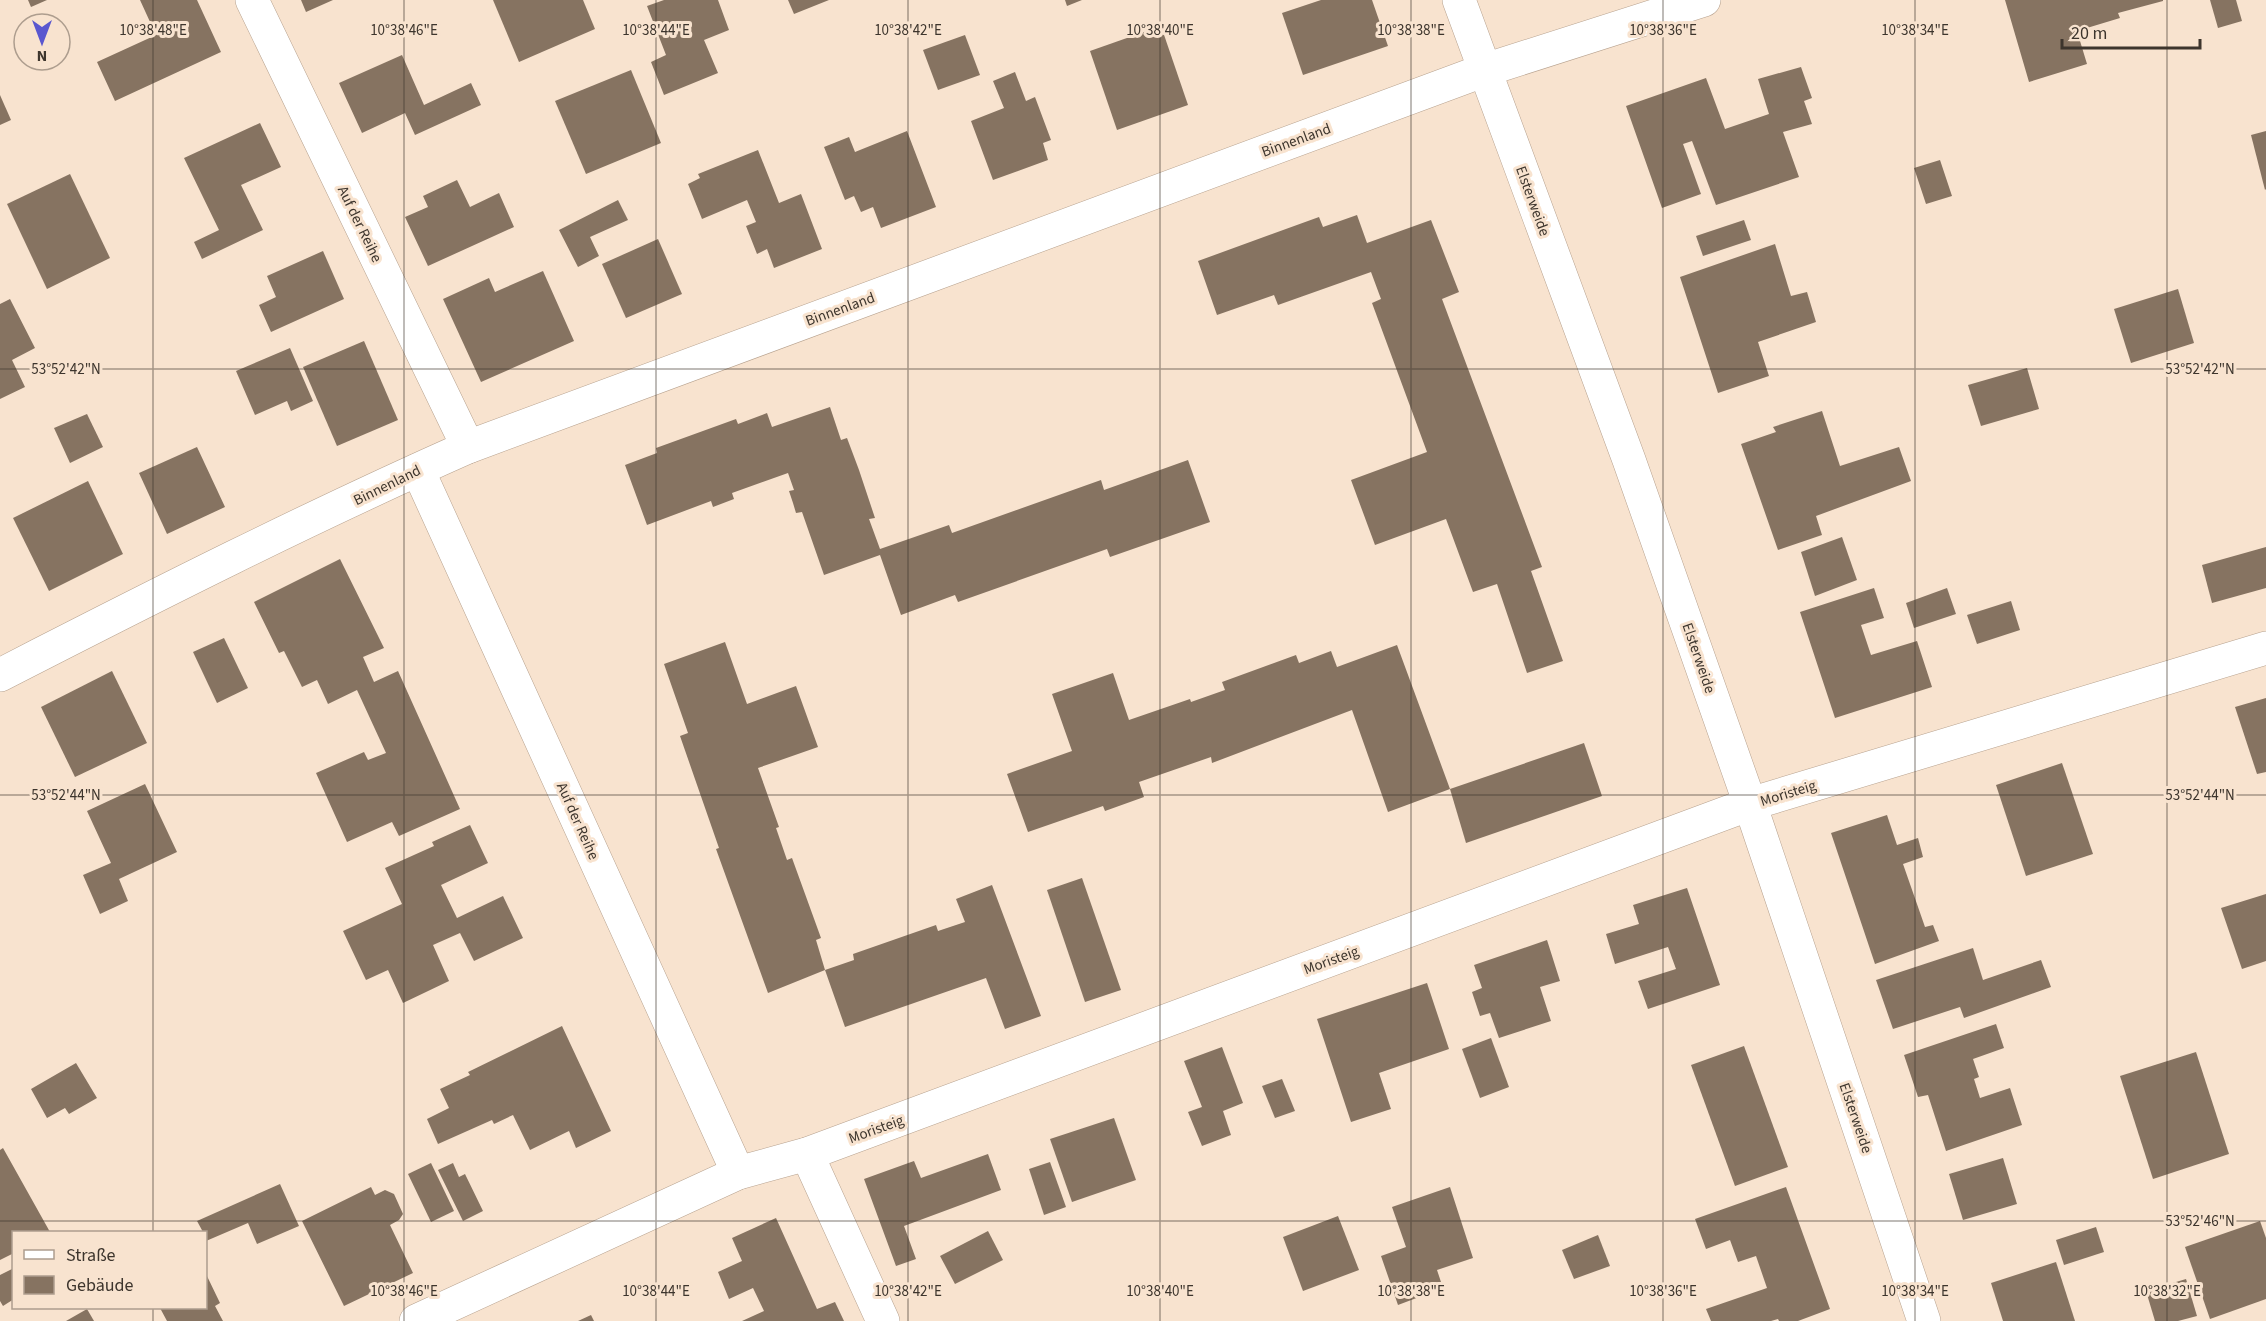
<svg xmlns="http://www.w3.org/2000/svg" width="2266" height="1321" viewBox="0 0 2266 1321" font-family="'Source Sans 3',sans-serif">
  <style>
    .building { fill: #867361 }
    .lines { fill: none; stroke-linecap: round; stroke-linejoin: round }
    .street-casing { stroke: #b7a28f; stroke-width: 34 }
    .street { stroke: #fff; stroke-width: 33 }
    .ticks { fill: none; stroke: #3d352d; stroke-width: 1.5; stroke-opacity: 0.45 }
    .labels { text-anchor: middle; stroke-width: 6; stroke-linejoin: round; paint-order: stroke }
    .street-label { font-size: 15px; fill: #3d352d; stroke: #f8e3cf }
    .ticks-label { font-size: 15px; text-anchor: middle; fill: #3d352d; stroke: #f8e3cf; stroke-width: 6; stroke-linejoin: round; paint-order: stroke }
  </style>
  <rect width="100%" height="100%" fill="#f8e3cf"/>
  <g class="building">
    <path d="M28,0H47L31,7Z"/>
    <path d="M140,0H197L221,52L115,101L97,62L156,35Z"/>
    <path d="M301,0H333L306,12Z"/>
    <path d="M493,0H583L595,29L519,62Z"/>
    <path d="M664,0H718L729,30L704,40L718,73L664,95L651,62L666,55L647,6Z"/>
    <path d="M788,0H829L794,14Z"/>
    <path d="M1065,0H1082L1067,6Z"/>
    <path d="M1321,0H1372L1388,46L1303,75L1282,13Z"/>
    <path d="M2005,0H2163V1L2118,13L2120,18L2077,31L2087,64L2029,82Z"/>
    <path d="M2210,0H2236L2242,21L2218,28Z"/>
    <path d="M1161,26L1188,105L1117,130L1090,51Z"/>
    <path d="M965,35L980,75L938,90L923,50Z"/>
    <path d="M402,55L424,105L471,83L481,105L415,135L405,113L362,133L339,83Z"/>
    <path d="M1801,67L1812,98L1804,101L1812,124L1783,132L1799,177L1716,205L1692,141L1683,144L1701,194L1662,208L1626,106L1706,78L1725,129L1769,114L1758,79Z"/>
    <path d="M631,70L661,143L586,174L555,101Z"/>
    <path d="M1015,72L1026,101L1035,97L1051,140L1043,143L1048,160L993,180L971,121L1004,108L993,81Z"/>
    <path d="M0,95L11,120L0,125Z"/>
    <path d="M260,123L281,167L241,185L263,230L202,259L194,242L219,230L184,158Z"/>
    <path d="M907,131L936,207L881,228L873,207L861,212L854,196L845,200L824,147L849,137L855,152Z"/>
    <path d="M2266,131V189L2265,190L2251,135Z"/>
    <path d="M758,150L779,203L801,194L822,249L774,268L767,249L757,254L746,226L756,222L747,200L702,219L688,184L700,178L698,174Z"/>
    <path d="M1940,160L1952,196L1926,204L1914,168Z"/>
    <path d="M70,174L110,258L47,289L7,204Z"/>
    <path d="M457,180L470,207L499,193L514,227L428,266L405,217L428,207L423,196Z"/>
    <path d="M618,200L628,220L590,237L599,256L578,267L559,230Z"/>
    <path d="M1357,215L1367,243L1431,220L1459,292L1442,299L1542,567L1531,571L1563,661L1527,673L1497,584L1473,592L1446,519L1375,545L1351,480L1427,452L1372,303L1381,299L1371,272L1278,305L1274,295L1217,315L1198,261L1319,217L1323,227Z"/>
    <path d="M1744,220L1751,240L1703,256L1696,236Z"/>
    <path d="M658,239L682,294L626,318L602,264Z"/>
    <path d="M1775,244L1791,296L1807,292L1816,322L1758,342L1769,376L1718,393L1680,277Z"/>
    <path d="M323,251L344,299L271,332L259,305L276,297L267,276Z"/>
    <path d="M543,271L574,341L481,382L443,299L489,278L495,292Z"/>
    <path d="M2178,289L2194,343L2131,363L2114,309Z"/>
    <path d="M10,299L35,348L12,360L25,387L0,399V304Z"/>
    <path d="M364,341L398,420L337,446L303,367Z"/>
    <path d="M290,348L313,401L291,411L287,401L255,415L236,371Z"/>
    <path d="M2027,368L2039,409L1981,426L1968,385Z"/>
    <path d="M830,407L841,440L847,438L859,470L875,518L869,519L880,549L949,525L952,533L1101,480L1104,490L1188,460L1210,522L1110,557L1107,549L958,602L955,595L901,615L880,555L824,575L802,512L796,513L793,503L789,491L794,490L788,473L732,493L734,499L713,507L711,501L647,525L625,465L657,453L656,448L736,419L738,424L767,413L772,427Z"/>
    <path d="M1822,411L1840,466L1899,447L1911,481L1816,516L1822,535L1778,550L1741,444L1776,432L1773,427Z"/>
    <path d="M87,414L103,447L70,463L54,428Z"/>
    <path d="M197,447L225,507L167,534L139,473Z"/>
    <path d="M88,481L123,554L49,591L13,518Z"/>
    <path d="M1842,537L1857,580L1815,596L1801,552Z"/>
    <path d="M2266,547V588L2212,603L2202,565Z"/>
    <path d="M340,559L384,648L363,657L374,682L398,671L460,809L399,836L392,822L347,842L316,773L364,752L368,760L386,753L357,690L328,704L317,680L302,687L284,651L279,653L254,602Z"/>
    <path d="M1874,588L1884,618L1861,625L1871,655L1917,641L1932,687L1835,718L1800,612Z"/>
    <path d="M1947,588L1956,614L1914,628L1906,603Z"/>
    <path d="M2011,601L2020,630L1977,644L1967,615Z"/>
    <path d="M224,638L248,688L217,703L193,652Z"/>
    <path d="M725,642L747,704L796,686L818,747L758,768L779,827L776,828L787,860L792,858L821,938L816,940L825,970L768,993L716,849L719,848L680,736L688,733L664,664Z"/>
    <path d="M1397,645L1450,789L1388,812L1352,710L1212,763L1211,757L1139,782L1144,797L1105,811L1103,806L1028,832L1007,774L1072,751L1052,694L1113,673L1129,720L1190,699L1191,702L1225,690L1222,682L1296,655L1299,663L1331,651L1337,667Z"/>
    <path d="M112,671L147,743L75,777L41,707Z"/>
    <path d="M2266,698V772L2257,774L2235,707Z"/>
    <path d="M1584,743L1602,796L1466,843L1450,789Z"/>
    <path d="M2062,763L2093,854L2026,876L1996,785Z"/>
    <path d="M145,784L177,852L119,879L128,901L100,914L83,875L111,863L87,811Z"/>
    <path d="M1887,815L1897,845L1918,838L1923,857L1903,864L1925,927L1933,925L1939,941L1875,964L1831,833Z"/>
    <path d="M470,825L488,863L441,885L457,918L503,896L523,938L474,961L460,933L433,945L449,981L403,1003L388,970L366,980L343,931L402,904L385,868L434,846L432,842Z"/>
    <path d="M1082,878L1121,990L1085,1002L1047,890Z"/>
    <path d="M992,885L1041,1016L1005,1029L986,978L845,1027L825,970L854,960L853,954L936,925L938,931L965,922L956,899Z"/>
    <path d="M1687,888L1720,985L1648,1009L1638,981L1676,969L1668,947L1615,964L1606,934L1639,924L1633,905Z"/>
    <path d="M2266,894V961L2242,969L2221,908Z"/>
    <path d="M1547,940L1560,981L1540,987L1551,1021L1499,1038L1490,1013L1480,1016L1472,992L1482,988L1474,965Z"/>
    <path d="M1973,948L1983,980L2041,960L2051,987L1964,1018L1960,1007L1893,1029L1876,980Z"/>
    <path d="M1427,983L1449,1049L1379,1073L1391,1109L1351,1122L1317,1019Z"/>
    <path d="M1996,1024L2004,1048L1973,1059L1979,1077L1974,1079L1980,1098L2010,1088L2022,1125L1946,1151L1928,1095L1918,1097L1904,1055Z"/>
    <path d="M562,1026L611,1131L576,1148L569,1131L530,1150L513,1115L494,1124L492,1120L438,1144L427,1119L449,1108L440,1089L470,1075L468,1072Z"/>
    <path d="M1491,1038L1509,1087L1480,1098L1462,1049Z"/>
    <path d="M1744,1046L1788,1167L1735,1186L1691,1065Z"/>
    <path d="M1222,1047L1243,1103L1223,1111L1231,1135L1202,1146L1188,1112L1202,1107L1184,1061Z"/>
    <path d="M2196,1052L2229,1154L2153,1179L2120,1076Z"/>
    <path d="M76,1063L97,1098L69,1114L65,1108L47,1118L31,1089Z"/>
    <path d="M1282,1079L1295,1111L1275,1118L1262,1086Z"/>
    <path d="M1114,1118L1136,1180L1072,1202L1050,1139Z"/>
    <path d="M3,1148L50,1232H14V1253L0,1260V1150Z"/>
    <path d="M988,1154L1001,1190L904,1226L916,1259L896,1266L864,1179L914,1161L921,1178Z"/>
    <path d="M2003,1158L2017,1204L1963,1220L1949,1174Z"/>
    <path d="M1050,1162L1066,1207L1044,1215L1029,1169Z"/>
    <path d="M431,1163L454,1211L431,1222L408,1174Z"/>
    <path d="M453,1163L459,1177L465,1174L483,1211L463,1221L438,1170Z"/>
    <path d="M280,1184L299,1226L257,1244L248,1223L206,1241V1232H203L197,1221Z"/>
    <path d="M371,1187L375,1195L385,1190L394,1194L403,1214L399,1220L390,1225L413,1273L344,1306L302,1221Z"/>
    <path d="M1450,1187L1473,1258L1437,1270L1443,1288L1398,1305L1381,1256L1406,1247L1392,1207Z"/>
    <path d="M1786,1187L1830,1309L1798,1321H1779L1778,1319L1771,1321H1711L1706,1309L1767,1288L1756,1256L1738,1262L1730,1240L1706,1249L1695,1219Z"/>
    <path d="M1338,1216L1359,1270L1303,1291L1283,1237Z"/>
    <path d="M776,1218L817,1309L835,1302L844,1321H742L764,1311L753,1288L729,1299L718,1272L742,1261L732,1238Z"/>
    <path d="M2260,1221L2266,1238V1299L2210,1319L2185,1247Z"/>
    <path d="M2096,1227L2104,1252L2064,1265L2056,1240Z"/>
    <path d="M988,1231L1003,1260L955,1284L940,1256Z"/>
    <path d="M1598,1235L1610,1266L1574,1279L1562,1250Z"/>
    <path d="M2056,1262L2075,1321H2003L1991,1283Z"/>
    <path d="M14,1268V1299L3,1306L0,1301V1275Z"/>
    <path d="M206,1274L220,1303L215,1306L223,1321H167L160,1308H206Z"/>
    <path d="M2186,1279L2197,1316L2178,1321H2155L2146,1291Z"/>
    <path d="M87,1309L94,1321H66Z"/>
    <path d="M591,1315L594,1321H578Z"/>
  </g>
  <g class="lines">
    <defs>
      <g id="street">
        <path d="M252,0L468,447"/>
        <path d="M1459,0L1629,460L1750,804L1924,1321"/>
        <path d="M418,470L738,1173"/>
        <path d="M0,675C154,596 310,517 468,447L1485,70L1704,0"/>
        <path d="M807,1154L883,1321"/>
        <path d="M416,1321L738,1173L807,1154L1750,804L2266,648"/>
      </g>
    </defs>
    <use href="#street" class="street-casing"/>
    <use href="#street" class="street"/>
  </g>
  <path class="ticks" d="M153,0V1232M404,0V1321M656,0V1321M908,0V1321M1160,0V1321M1411,0V1321M1663,0V1321M1915,0V1321M2167,0V1321M0,369H2266M0,795H2266M0,1221H2266M153,1308V1321"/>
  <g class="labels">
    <g class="street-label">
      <text transform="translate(1296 140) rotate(-20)" y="5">Binnenland</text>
      <text transform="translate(1533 201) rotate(70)" y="5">Elsterweide</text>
      <text transform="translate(360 224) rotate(64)" y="5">Auf der Reihe</text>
      <text transform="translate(840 309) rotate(-20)" y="5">Binnenland</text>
      <text transform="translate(387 485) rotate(-26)" y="5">Binnenland</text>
      <text transform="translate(1699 658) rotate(71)" y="5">Elsterweide</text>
      <text transform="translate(1788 793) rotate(-17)" y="5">Moristeig</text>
      <text transform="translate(578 821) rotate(66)" y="5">Auf der Reihe</text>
      <text transform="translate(1331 960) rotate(-20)" y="5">Moristeig</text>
      <text transform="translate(1856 1118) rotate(71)" y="5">Elsterweide</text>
      <text transform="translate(876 1129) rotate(-20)" y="5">Moristeig</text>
    </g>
  </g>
  <g class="ticks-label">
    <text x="153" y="35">10°38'48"E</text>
    <text x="404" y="35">10°38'46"E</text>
    <text x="656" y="35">10°38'44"E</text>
    <text x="908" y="35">10°38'42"E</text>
    <text x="1160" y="35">10°38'40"E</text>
    <text x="1411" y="35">10°38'38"E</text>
    <text x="1663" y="35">10°38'36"E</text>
    <text x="1915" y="35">10°38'34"E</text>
    <text x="2200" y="374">53°52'42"N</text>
    <text x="66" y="374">53°52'42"N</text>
    <text x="2200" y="800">53°52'44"N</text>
    <text x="66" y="800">53°52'44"N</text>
    <text x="2200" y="1226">53°52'46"N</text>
    <text x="404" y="1296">10°38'46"E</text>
    <text x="656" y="1296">10°38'44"E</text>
    <text x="908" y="1296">10°38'42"E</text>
    <text x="1160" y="1296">10°38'40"E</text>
    <text x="1411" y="1296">10°38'38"E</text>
    <text x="1663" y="1296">10°38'36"E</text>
    <text x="1915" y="1296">10°38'34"E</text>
    <text x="2167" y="1296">10°38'32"E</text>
  </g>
  <rect x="12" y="1231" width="195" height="78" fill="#f8e3cf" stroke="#ad9d8e" stroke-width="1.5"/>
  <rect x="24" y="1250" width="30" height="9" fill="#ffffff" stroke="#ad9d8e" stroke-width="1.5"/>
  <text x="66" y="1261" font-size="18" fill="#3d352d">Straße</text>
  <rect x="24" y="1276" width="30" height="18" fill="#867361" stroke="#ad9d8e" stroke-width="1.5"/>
  <text x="66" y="1291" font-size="18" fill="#3d352d">Gebäude</text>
  <g transform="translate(42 42) rotate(180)"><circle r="28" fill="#f8e3cf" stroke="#ad9d8e" stroke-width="1.5"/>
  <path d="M0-4.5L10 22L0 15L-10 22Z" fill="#5a57cf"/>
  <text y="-9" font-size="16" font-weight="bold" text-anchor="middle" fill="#3d352d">N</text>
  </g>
  <path d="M2062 39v9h138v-9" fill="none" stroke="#3d352d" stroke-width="3"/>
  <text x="2071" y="39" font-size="18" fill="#3d352d" stroke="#f8e3cf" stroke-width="4.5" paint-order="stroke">20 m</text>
</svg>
